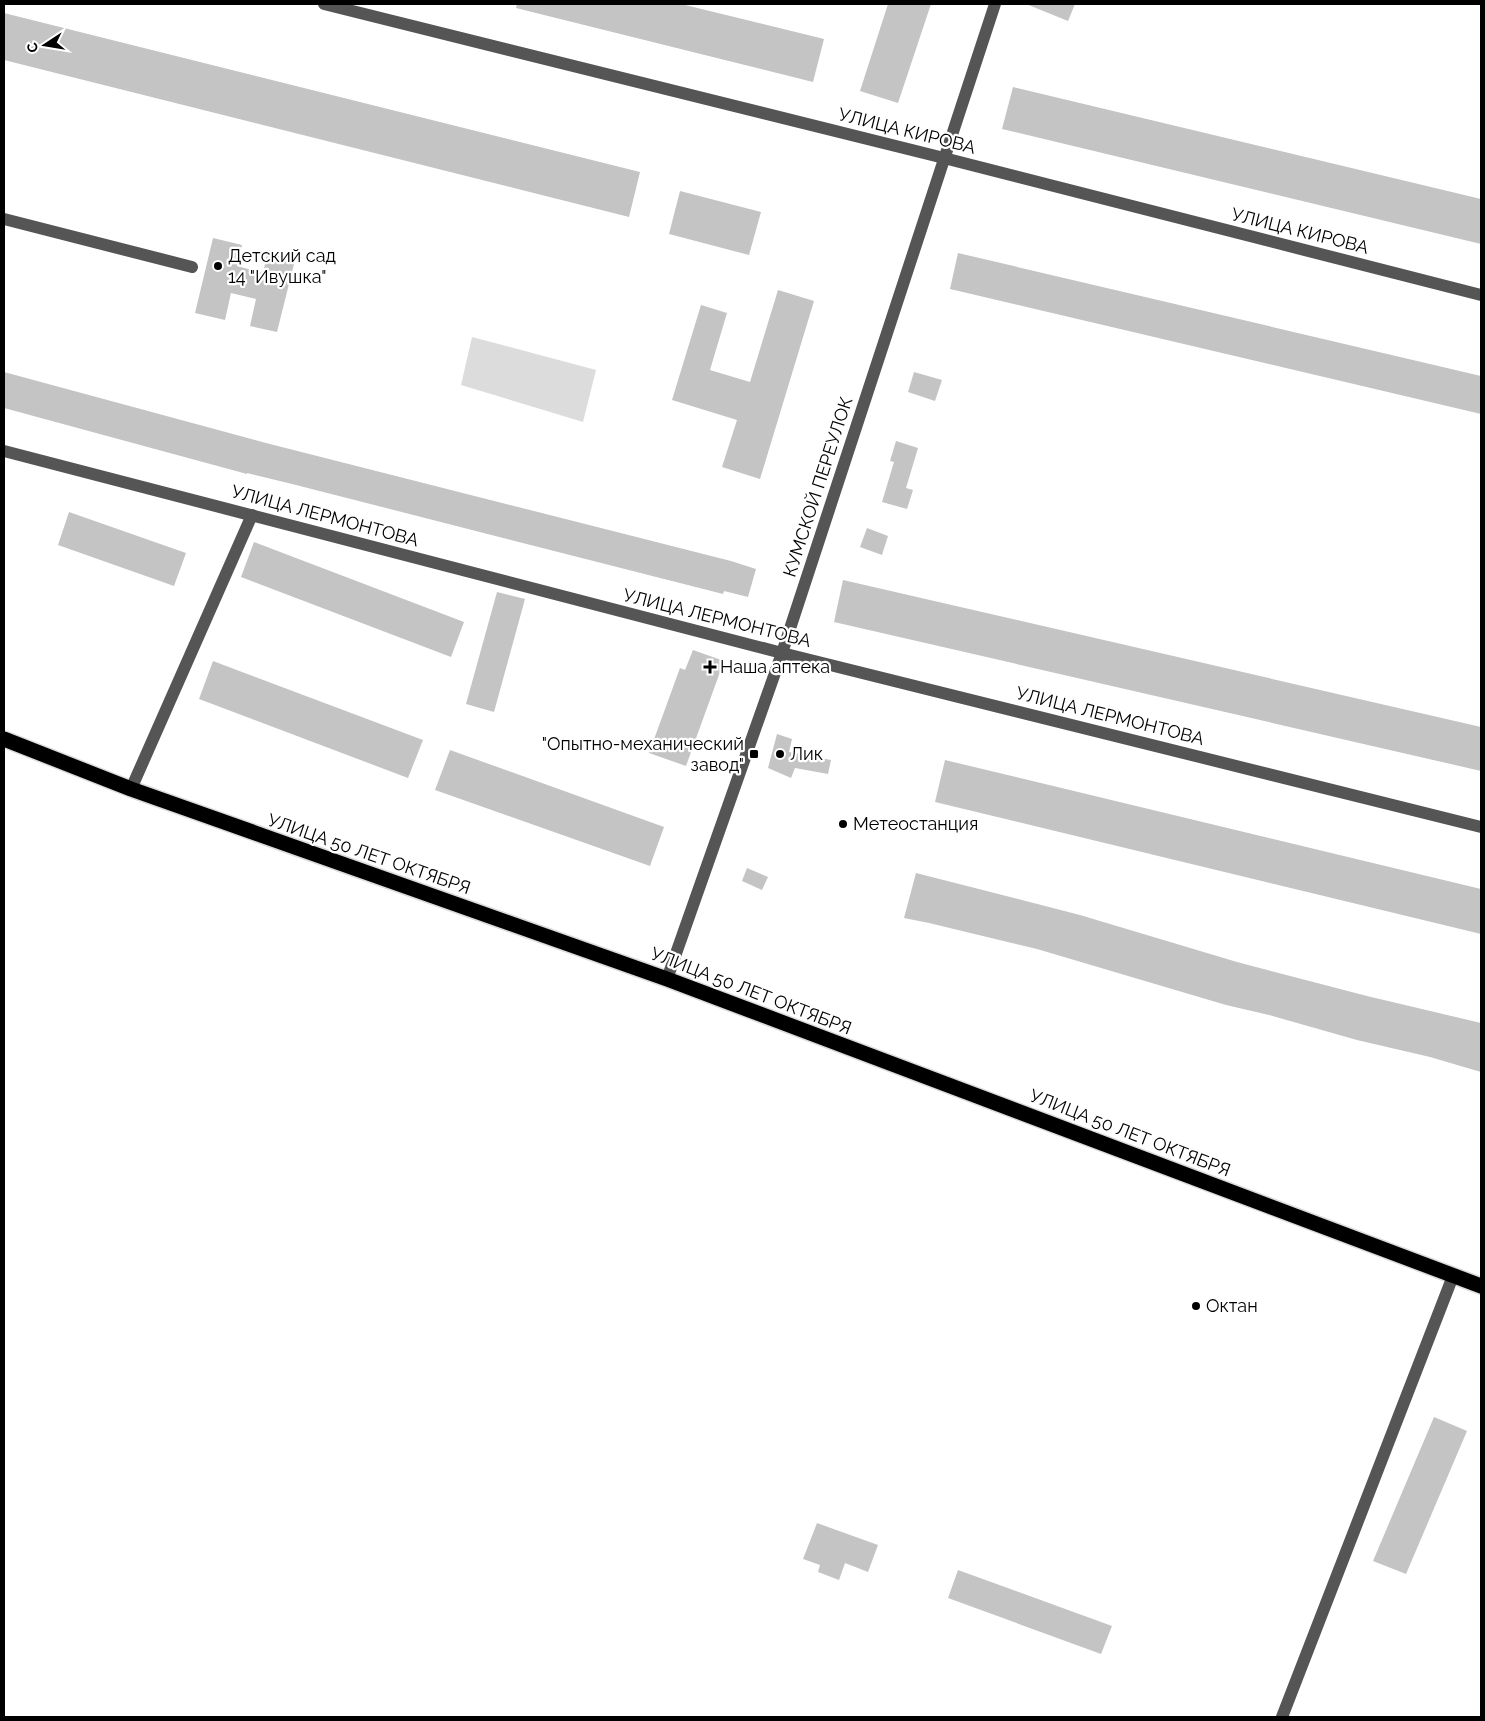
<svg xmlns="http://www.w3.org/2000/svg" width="1485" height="1721" viewBox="0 0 1485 1721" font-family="Raleway,sans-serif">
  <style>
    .green { fill: #dcdcdc }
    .building { fill: #c4c4c4 }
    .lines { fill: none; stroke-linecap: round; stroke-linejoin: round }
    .highway-casing { stroke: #dbdbdb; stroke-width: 18 }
    .minor { stroke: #555; stroke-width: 12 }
    .highway { stroke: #000; stroke-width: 15 }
    .poi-dot { fill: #000; stroke: #fff; stroke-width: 2 }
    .labels { text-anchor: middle; stroke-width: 4.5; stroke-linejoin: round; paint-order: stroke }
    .street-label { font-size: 18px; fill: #000; stroke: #fff }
    .poi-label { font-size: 18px; fill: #000; stroke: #fff; text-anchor: start }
  </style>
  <rect width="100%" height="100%" fill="#fff"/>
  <path class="green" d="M472,337L596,370L583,422L461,385Z"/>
  <g class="building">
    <path d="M517,4H681L824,39L813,82L516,8Z"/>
    <path d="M888,4H931L898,103L860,91Z"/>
    <path d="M1026,4H1075L1068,21Z"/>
    <path d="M4,13L640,172L629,217L4,60Z"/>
    <path d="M1013,87L1481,199V244L1002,129Z"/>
    <path d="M680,191L761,212L749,255L669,234Z"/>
    <path d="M213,238L242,245L237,266L263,273L268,250L296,256L277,332L250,326L256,299L231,293L225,320L195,313Z"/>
    <path d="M958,253L1481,376V414L950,289Z"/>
    <path d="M778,290L814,301L760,479L722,467L737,420L672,400L701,305L727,313L710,370L750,382Z"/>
    <path d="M4,372L266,443L731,561L756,569L748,597L724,591L723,594L292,484L247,473V474L4,408Z"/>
    <path d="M914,372L942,380L935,401L908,392Z"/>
    <path d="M896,441L918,448L906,488L913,490L907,509L882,502L894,462L890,461Z"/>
    <path d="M69,512L186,553L174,586L58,545Z"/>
    <path d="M867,528L888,536L882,555L860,547Z"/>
    <path d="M254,542L464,622L451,657L241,577Z"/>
    <path d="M843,580L1481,727V771L834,622Z"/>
    <path d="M497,592L525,599L494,712L466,704Z"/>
    <path d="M693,650L724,661L686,766L649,753L680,668L685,670Z"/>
    <path d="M213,661L423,740L408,778L199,699Z"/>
    <path d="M777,734L792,739L789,752L831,760L828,774L795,768L791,778L768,768Z"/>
    <path d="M450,750L664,827L650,866L435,790Z"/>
    <path d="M945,760L1481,889V934L935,802Z"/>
    <path d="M747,868L768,877L762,890L742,881Z"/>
    <path d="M916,873L1080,915L1237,962L1367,996L1481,1023V1072L1430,1057L1357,1040L1269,1015L1226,1005L1037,949L929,923L904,918Z"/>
    <path d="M1434,1417L1467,1431L1406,1574L1373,1561Z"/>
    <path d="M817,1523L878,1545L868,1572L845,1563L839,1580L818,1572L820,1565L803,1559Z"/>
    <path d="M958,1570L1112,1626L1101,1654L948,1598Z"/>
  </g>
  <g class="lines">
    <defs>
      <path id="highway" d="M4,739L131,789L667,979L1481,1286"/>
    </defs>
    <use href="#highway" class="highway-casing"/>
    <g class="minor">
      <path d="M324,4L944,158L1481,295"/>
      <path d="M4,219L192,267"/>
      <path d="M4,451L782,653L1481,827"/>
      <path d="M131,789L252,515"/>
      <path d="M667,979L782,653L995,4"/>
      <path d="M1282,1717L1453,1276"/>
    </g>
    <use href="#highway" class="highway"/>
  </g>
  <g class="poi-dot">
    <circle cx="218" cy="266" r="5"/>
    <path d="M707.5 659.5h5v5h5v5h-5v5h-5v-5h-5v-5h5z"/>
    <rect x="749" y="749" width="10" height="10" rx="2.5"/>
    <circle cx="780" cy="754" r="5"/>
    <circle cx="843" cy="824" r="5"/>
    <circle cx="1196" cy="1306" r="5"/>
  </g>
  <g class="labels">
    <g class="street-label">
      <text transform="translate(907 131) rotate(14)" y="6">УЛИЦА КИРОВА</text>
      <text transform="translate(1300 231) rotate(14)" y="6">УЛИЦА КИРОВА</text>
      <text transform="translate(818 487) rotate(-72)" y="6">КУМСКОЙ ПЕРЕУЛОК</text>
      <text transform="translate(325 516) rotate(15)" y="6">УЛИЦА ЛЕРМОНТОВА</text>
      <text transform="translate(717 618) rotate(14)" y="6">УЛИЦА ЛЕРМОНТОВА</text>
      <text transform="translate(1110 716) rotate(14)" y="6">УЛИЦА ЛЕРМОНТОВА</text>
      <text transform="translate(369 854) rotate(19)" y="6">УЛИЦА 50 ЛЕТ ОКТЯБРЯ</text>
      <text transform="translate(751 991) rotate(21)" y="6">УЛИЦА 50 ЛЕТ ОКТЯБРЯ</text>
      <text transform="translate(1130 1133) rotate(21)" y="6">УЛИЦА 50 ЛЕТ ОКТЯБРЯ</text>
    </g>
    <g class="poi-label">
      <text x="228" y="262">Детский сад<tspan x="228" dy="21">14 "Ивушка"</tspan></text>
      <text x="720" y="673">Наша аптека</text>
      <text x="744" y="750" text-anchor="end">"Опытно-механический<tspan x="744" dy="21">завод"</tspan></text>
      <text x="790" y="760">Лик</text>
      <text x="853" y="830">Метеостанция</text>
      <text x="1206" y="1312">Октан</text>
    </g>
  </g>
  <rect width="1485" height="1721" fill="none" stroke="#000000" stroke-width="10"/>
  <g transform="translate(45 45) rotate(258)" stroke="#ffffff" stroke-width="4" paint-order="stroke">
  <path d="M0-4L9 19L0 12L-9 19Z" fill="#000000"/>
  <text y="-8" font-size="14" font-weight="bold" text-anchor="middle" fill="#000000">С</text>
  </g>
</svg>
